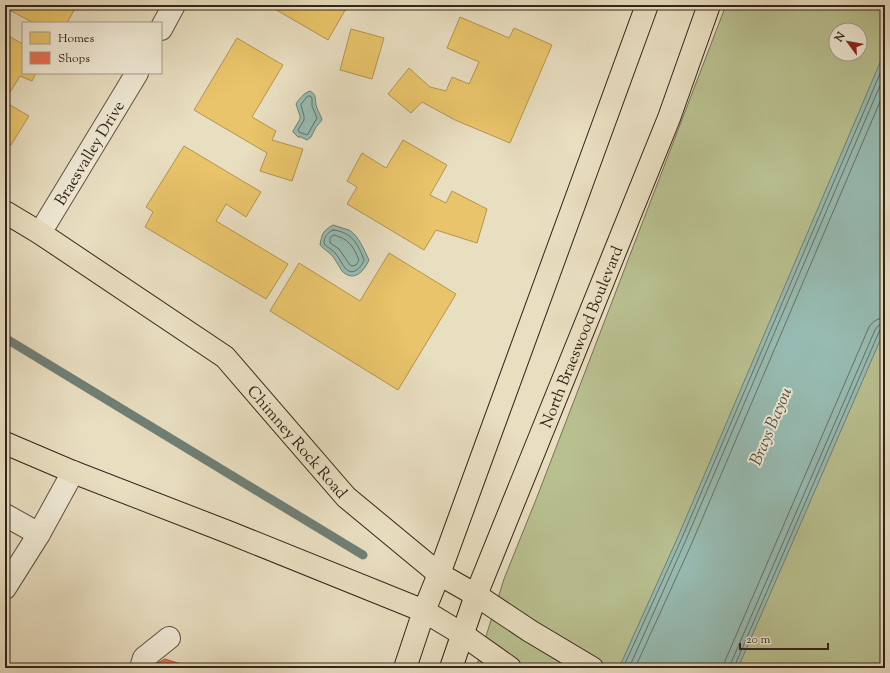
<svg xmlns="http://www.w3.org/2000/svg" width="890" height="673" viewBox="0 0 890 673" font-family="'Sorts Mill Goudy',serif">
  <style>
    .green { fill: #b9c090; stroke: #767254; fill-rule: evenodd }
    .water { fill: #97bcb3; stroke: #6f7f75 }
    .homes { fill: #e9c46a; stroke: #b29452 }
    .shops { fill: #e76f51; stroke: #b15840 }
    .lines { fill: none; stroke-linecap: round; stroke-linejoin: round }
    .shore { stroke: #657066; stroke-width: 1 }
    .stream { stroke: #6f7f75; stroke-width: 9 }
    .minor-casing { stroke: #605243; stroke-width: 24 }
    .major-casing { stroke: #332419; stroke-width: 24 }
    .minor { stroke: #f0ead6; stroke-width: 22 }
    .major { stroke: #e8dec0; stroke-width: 22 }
    .labels { text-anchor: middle; stroke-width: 4; stroke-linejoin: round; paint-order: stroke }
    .street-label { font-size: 16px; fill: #332419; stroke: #f0ead6 }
    .water-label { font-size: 17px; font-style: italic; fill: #515247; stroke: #f0ead6 }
  </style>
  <rect width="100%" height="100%" fill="#e8dec0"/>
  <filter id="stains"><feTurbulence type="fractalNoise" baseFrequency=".005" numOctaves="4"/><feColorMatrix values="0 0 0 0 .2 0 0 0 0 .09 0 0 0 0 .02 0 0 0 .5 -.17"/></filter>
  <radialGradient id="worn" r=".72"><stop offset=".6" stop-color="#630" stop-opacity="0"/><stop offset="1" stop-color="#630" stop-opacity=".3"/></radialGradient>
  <path class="green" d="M726,5H885V668H476L504,579L537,497ZM836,30H860V54H836Z"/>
  <g class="water">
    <path d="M885,51V329L738,668H619L677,539Z"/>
    <path d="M310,91C318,95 314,101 317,108C318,112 321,115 322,120L316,127L311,137L307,140L301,137H298L293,132V131L300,119V116L296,104C298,100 305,92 310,91Z"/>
    <path d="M333,225C338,227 344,228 349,230C359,236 364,250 369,260C364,271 354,283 342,271C339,267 337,262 334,258C330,252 324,250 320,245C322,233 323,231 333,225Z"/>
  </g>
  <g class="homes">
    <path d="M14,5H77L67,23H34L11,11Z"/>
    <path d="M268,5H348L328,40Z"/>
    <path d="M460,17L509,38L514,28L552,45L510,143L455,120L422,102L411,113L388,94L409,68L430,87L446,91L452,77L469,84L479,62L447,48Z"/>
    <path d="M351,29L384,38L372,79L340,70Z"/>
    <path d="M5,34L23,44V73H36L32,81L20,76L7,97L6,96L5,98Z"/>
    <path d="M237,38L283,65L252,117L276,131L272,140L303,149L292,181L260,171L267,153L194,110Z"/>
    <path d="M5,102L29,116L11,145L5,141Z"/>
    <path d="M403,140L447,165L430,195L446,203L452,191L487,209L477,243L436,230L424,250L347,204L357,187L347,181L362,153L386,168Z"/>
    <path d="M184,146L261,192L246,217L226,204L216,221L288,264L266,299L145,227L153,212L146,207Z"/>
    <path d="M389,253L456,294L398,390L270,311L299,263L360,301Z"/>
  </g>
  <path class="shops" d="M165,659L194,668H148Z"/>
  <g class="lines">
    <g class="shore">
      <path d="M308,96H310L312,98V106L317,118L313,125L308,134L307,135L299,132L298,130L304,120V116L301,105Z"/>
      <path d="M333,230C352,232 358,244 364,260C361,268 352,277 345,268C342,264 340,259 336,254C333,250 328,248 324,244C324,237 327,233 333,230Z"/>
      <path d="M334,235C349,239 353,246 359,260L356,265L352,266L350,265L339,249L330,243V238Z"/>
      <path d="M623,668L681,540L885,62"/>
      <path d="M629,668L685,542L885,74"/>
      <path d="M635,668L691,545L885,90"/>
      <path d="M724,668L725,661L869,327C873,321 878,318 885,318"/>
      <path d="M730,668L731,663L875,330L879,325L885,324"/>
      <path d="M735,668V665L879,332L881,329H885"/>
    </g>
    <path class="stream" d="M5,338L363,555"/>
    <defs>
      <g id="minor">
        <path d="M161,29L174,5"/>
        <path id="s1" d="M40,233L137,73"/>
        <path d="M5,515L39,534"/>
        <path d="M5,588L39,534L73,472"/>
        <path d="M141,668L144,658L169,638"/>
      </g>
      <g id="major">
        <path id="s2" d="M5,212L40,233L225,357L346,497L439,574L476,595L530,631L592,668"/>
        <path d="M5,443L73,472L228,532L424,611L462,634L510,668"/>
        <path d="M405,668L424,611L439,574L647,5"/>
        <path id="s3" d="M451,668L476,595L669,118L709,5"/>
      </g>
    </defs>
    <use href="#minor" class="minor-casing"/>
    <use href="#major" class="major-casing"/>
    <use href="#minor" class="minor"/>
    <use href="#major" class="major"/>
  </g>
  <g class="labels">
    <g class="street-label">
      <text dy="6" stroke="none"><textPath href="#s1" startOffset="94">Braesvalley Drive</textPath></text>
      <text dy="6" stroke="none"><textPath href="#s3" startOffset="356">North Braeswood Boulevard</textPath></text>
      <text dy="6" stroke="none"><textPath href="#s2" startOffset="375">Chimney Rock Road</textPath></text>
    </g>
    <g class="water-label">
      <text transform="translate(770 426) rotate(-67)" y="6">Brays Bayou</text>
    </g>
  </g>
  <rect width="890" height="673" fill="none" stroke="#e8dec0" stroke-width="20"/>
  <rect x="6" y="6" width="878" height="661" fill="none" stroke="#332419" stroke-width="2"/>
  <rect x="10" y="10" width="870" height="653" fill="none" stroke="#332419"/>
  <rect x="22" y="22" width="140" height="52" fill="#f0ead6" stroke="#a49b8a"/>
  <rect x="30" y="32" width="20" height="12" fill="#e9c46a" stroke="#a49b8a"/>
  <text x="58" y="42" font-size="12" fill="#332419">Homes</text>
  <rect x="30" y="52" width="20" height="12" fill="#e76f51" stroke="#a49b8a"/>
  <text x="58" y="62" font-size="12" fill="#332419">Shops</text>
  <g transform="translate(848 42) rotate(302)"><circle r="19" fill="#f0ead6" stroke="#a49b8a"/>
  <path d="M0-3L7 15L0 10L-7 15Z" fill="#8f2418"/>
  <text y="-6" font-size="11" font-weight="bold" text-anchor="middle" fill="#332419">N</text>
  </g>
  <path d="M740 643v6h88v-6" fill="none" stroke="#332419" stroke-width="2"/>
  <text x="746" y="643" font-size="12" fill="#332419" stroke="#f0ead6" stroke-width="3" paint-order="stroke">20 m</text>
  <rect width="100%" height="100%" filter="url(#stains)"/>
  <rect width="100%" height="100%" fill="url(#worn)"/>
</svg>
